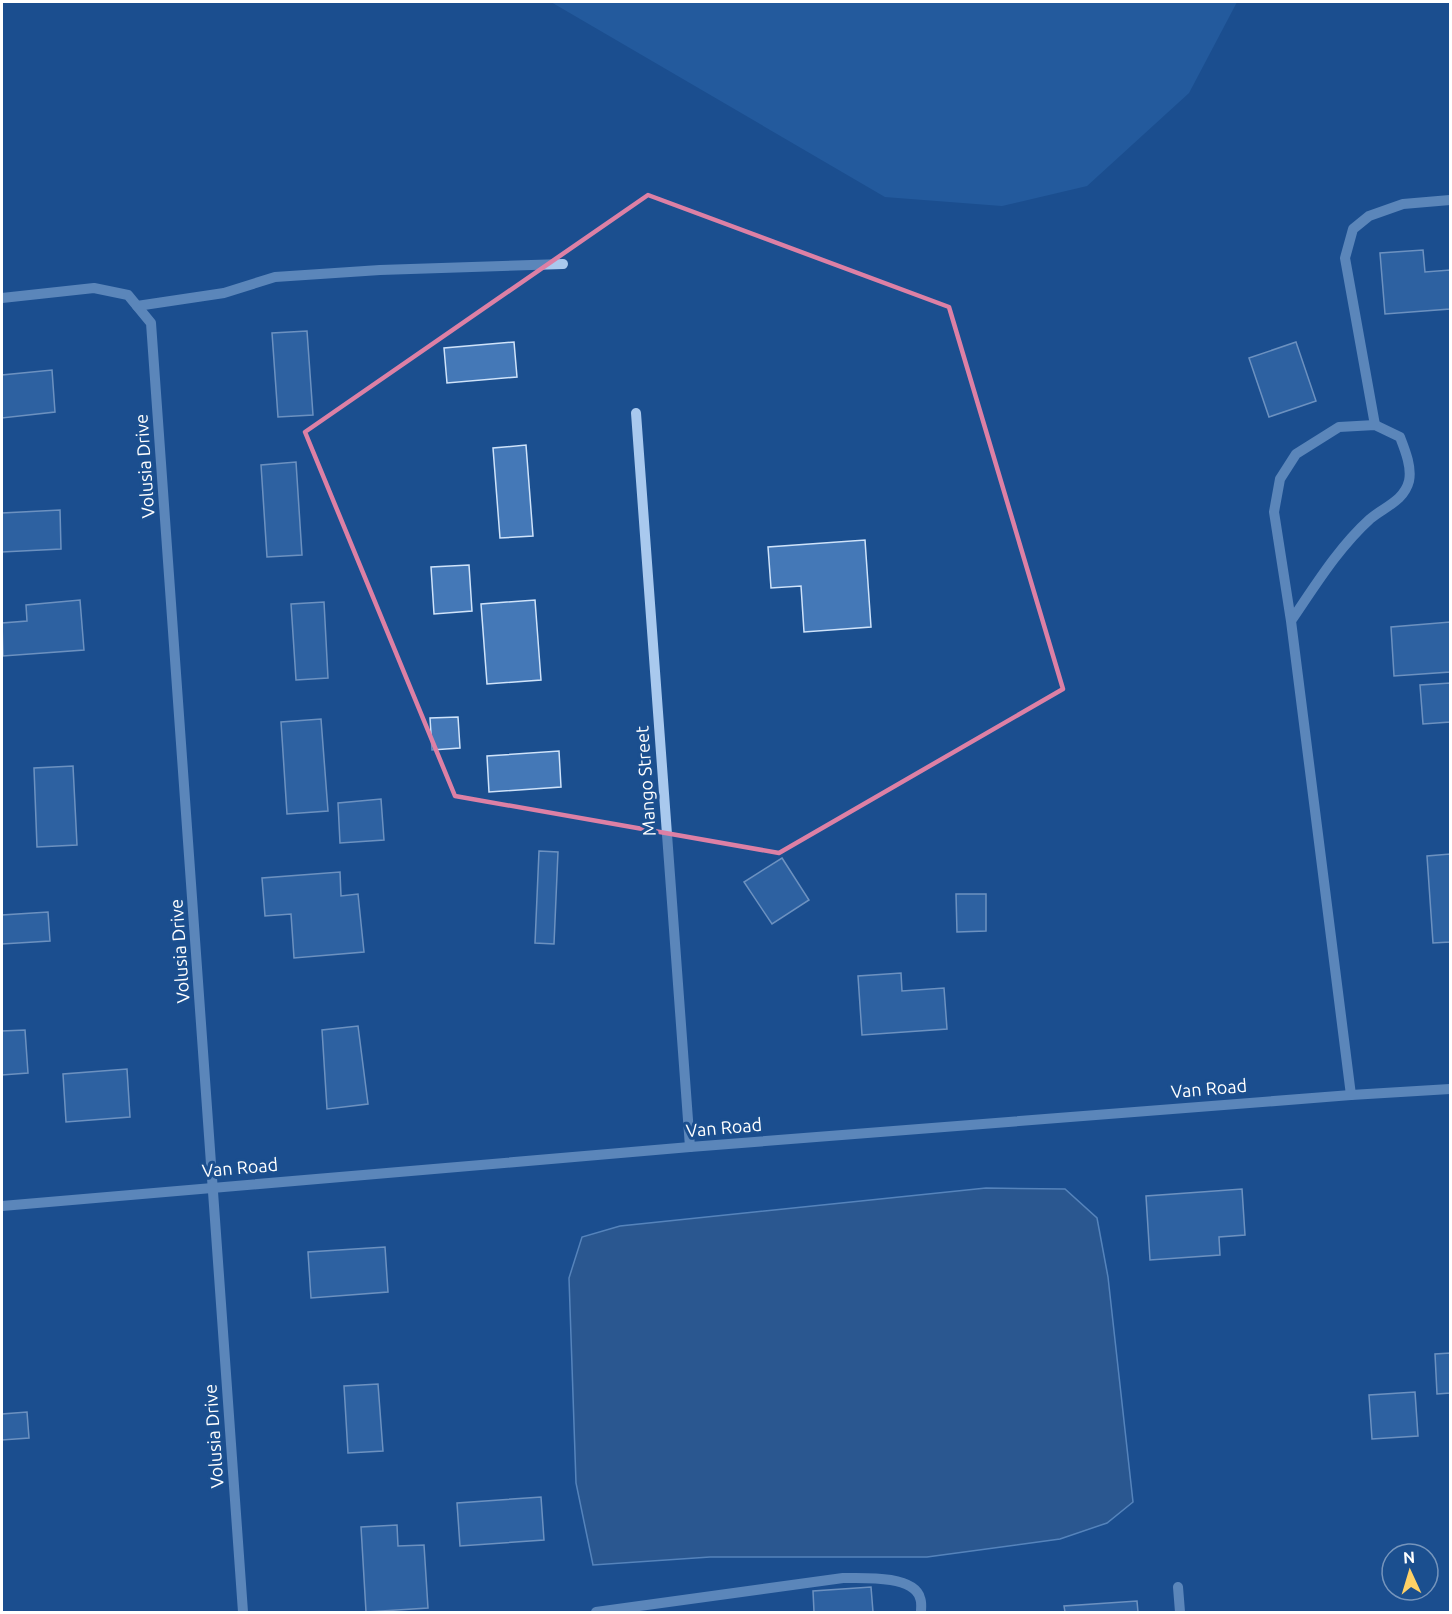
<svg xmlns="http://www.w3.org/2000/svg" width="1452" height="1614" viewBox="0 0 1452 1614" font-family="Ubuntu,sans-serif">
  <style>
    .green { fill: #2e69ad }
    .water { fill: #3c6290; stroke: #9cc4f0; stroke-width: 1.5 }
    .building { fill: #4478b7; stroke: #cfe3fa; stroke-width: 1.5 }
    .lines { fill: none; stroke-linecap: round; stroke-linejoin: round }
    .minor { stroke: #a9c9ee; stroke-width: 10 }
    .marked { fill: none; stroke: #dd80a5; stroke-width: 4.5; stroke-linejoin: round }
    .labels { text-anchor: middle; stroke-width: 6; stroke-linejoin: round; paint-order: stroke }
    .street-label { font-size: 18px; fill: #fff; stroke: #1b4f8f }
  </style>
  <rect width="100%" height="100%" fill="#1b4f8f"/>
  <path class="green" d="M551,2H1237L1189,93L1087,186L1002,206L885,197Z"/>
  <path class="water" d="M986,1188L1065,1189L1097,1218L1108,1277L1133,1502L1107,1523L1060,1539L927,1557H710L593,1565L576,1483L569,1278L582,1237L620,1226Z"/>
  <g class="building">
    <path d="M1423,250L1425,272L1450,270V309L1385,314L1380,253Z"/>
    <path d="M307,331L313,415L278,417L272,333Z"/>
    <path d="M514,342L517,377L447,383L444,348Z"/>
    <path d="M1296,342L1316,401L1269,417L1249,358Z"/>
    <path d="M52,370L55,412L2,418V375Z"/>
    <path d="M526,445L533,536L500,538L493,448Z"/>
    <path d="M296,462L302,555L267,557L261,465Z"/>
    <path d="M60,510L61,549L2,552V513Z"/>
    <path d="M865,540L871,627L804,632L801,586L771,588L768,547Z"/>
    <path d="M469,565L472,611L434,614L431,567Z"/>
    <path d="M80,600L84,650L3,656L2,623L27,621L26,605Z"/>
    <path d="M535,600L541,680L487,684L481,604Z"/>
    <path d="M324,602L328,678L296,680L291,604Z"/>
    <path d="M1450,622V672L1394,676L1391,627Z"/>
    <path d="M1450,683V722L1423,724L1420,685Z"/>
    <path d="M458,717L460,748L432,750L430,718Z"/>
    <path d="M321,719L328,811L287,814L281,722Z"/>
    <path d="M559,751L561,787L489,792L487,756Z"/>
    <path d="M73,766L77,845L37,847L34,768Z"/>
    <path d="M381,799L384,840L340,843L338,803Z"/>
    <path d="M539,851L558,852L554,944L535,943Z"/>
    <path d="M1450,854V942L1433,943L1427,856Z"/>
    <path d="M782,858L809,900L772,924L744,882Z"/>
    <path d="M340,872L341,896L358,894L364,952L294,958L291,914L265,916L262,878Z"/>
    <path d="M956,894H986V931L957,932Z"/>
    <path d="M48,912L50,941L2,944V915Z"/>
    <path d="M901,973L902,991L944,988L947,1029L862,1035L858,976Z"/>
    <path d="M358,1026L368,1104L327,1109L322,1030Z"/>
    <path d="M25,1030L28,1073L2,1075V1031Z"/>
    <path d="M127,1069L130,1117L66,1122L63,1074Z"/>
    <path d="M1242,1189L1245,1235L1219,1237L1220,1255L1150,1260L1146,1196Z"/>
    <path d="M385,1247L388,1292L311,1298L308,1252Z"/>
    <path d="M1450,1353V1393L1437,1394L1435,1354Z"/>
    <path d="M378,1384L383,1451L348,1453L344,1386Z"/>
    <path d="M1415,1392L1418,1436L1372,1439L1369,1395Z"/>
    <path d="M27,1412L29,1438L2,1440V1414Z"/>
    <path d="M541,1497L544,1540L460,1546L457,1503Z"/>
    <path d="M397,1525L398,1546L424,1545L428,1608L366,1612L361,1527Z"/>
    <path d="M871,1587L873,1612H814L813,1591Z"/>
    <path d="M1137,1601L1138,1612H1065L1064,1606Z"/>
  </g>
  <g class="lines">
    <g class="minor">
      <path d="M2,298L94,288L128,295L151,323L243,1612"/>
      <path d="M137,306L224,293L275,277L380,270L563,264"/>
      <path d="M636,413L690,1147"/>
      <path d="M1375,425L1345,258L1353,229L1369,216L1403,204L1450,200"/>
      <path d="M1291,621C1315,586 1338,548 1370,519C1384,507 1404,501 1409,481C1412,467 1405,450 1400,437L1375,425L1339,427L1296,454L1280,479L1274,512L1291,621L1351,1095"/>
      <path d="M2,1206L690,1147L1351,1095L1450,1089"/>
      <path d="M1178,1587L1180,1612"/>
      <path d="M596,1612L843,1578C862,1578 914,1575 920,1598C922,1602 921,1608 921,1612"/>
    </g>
  </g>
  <path d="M0 0H1452V1614H0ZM648,195L949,307L1063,689L779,853L455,796L305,432Z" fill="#1b4f8f" fill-opacity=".55" fill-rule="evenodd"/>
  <path class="marked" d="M648,195L949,307L1063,689L779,853L455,796L305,432Z"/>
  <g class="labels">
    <g class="street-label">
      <text transform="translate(145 466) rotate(-94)" y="6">Volusia Drive</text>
      <text transform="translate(646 781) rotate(-94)" y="6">Mango Street</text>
      <text transform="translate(180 951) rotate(-94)" y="6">Volusia Drive</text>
      <text transform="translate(1209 1089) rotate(-5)" y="6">Van Road</text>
      <text transform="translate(724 1128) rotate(-5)" y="6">Van Road</text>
      <text transform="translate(240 1168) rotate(-5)" y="6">Van Road</text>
      <text transform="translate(214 1436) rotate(-94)" y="6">Volusia Drive</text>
    </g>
  </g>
  <rect width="1452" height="1614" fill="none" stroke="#ffffff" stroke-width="6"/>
  <g transform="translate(1410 1572) rotate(356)"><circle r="28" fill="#1b4f8f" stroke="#7695bc" stroke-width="1.5"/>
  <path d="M0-4.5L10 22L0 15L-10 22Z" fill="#ffd166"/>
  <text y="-9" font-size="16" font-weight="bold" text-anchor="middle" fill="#ffffff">N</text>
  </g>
</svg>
